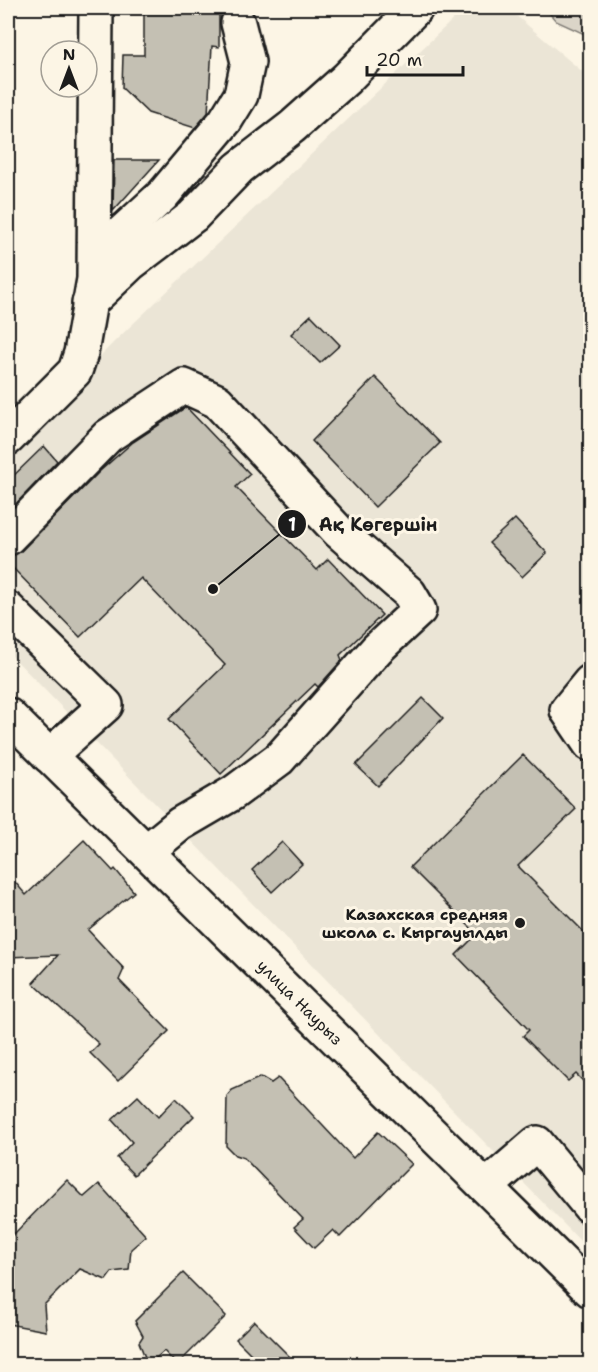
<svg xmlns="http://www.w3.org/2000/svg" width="598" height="1372" viewBox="0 0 598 1372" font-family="'Shantell Sans',sans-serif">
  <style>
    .built { fill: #ebe5d6 }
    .green { fill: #dbd5c8; stroke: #7c7872; stroke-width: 1.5 }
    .building { fill: #c4c0b3; stroke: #1c1c1c; stroke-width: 1.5 }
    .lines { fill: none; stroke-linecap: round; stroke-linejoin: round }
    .minor-casing { stroke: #1c1c1c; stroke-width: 38 }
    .minor { stroke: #fcf5e5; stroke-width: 33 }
    .poi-dot { fill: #1c1c1c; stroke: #fcf5e5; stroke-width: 2 }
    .labels { text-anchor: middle; stroke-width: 6; stroke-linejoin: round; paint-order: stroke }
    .poi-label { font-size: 16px; font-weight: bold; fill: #1c1c1c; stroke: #fcf5e5; text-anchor: end }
    .street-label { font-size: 16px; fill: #1c1c1c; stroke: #fcf5e5 }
    .leader { fill: none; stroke: #1c1c1c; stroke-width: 2 }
    .callout-dot { fill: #1c1c1c; stroke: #fcf5e5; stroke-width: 2 }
    .mark-label { font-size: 18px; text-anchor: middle; font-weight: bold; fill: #fff }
    .callout-label { font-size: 18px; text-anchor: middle; font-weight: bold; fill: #1c1c1c; stroke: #fcf5e5; stroke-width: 6; stroke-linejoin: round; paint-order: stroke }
  </style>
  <rect width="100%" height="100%" fill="#fcf5e5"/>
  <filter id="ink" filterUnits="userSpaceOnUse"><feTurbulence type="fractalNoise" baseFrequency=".0167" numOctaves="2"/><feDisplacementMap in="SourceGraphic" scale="12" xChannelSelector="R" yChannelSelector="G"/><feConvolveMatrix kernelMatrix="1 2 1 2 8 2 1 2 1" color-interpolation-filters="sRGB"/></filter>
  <g filter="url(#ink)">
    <path class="built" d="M465,8H507L590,78V1251L8,652V449L116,340Z"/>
    <path class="green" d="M545,8H590V39L587,35L556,21Z"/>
    <g class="building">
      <path d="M144,8H219V47L212,46L208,113L195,128L148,113L122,88L123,55H144Z"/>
      <path d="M114,160H159L113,211Z"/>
      <path d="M311,315L340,345L320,363L291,334Z"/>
      <path d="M375,377L440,443L375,507L312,441Z"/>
      <path d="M186,407L250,474L236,487L317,570L328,559L382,615L340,655L342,660L318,687L315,684L221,774L169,719L225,665L141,578L80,637L8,563V556L21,551L100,471L133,442Z"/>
      <path d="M44,446L57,461L8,512V481Z"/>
      <path d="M515,519L547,553L522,577L489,543Z"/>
      <path d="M423,698L443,718L378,786L356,765Z"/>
      <path d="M523,755L576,809L518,866L591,939V1089L576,1074L568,1081L523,1036L529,1030L456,955L477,934L410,867Z"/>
      <path d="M84,840L113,871L115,869L134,892L88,930L124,969L119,980L169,1031L118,1081L90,1053L99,1044L33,983L58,955L8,957V874L26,895Z"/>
      <path d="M282,842L302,864L272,892L252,870Z"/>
      <path d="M261,1077L271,1083L278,1078L353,1158L378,1132L412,1164L340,1237L333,1230L314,1248L294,1227L303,1219L244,1158L235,1155L226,1146L227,1096L232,1090Z"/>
      <path d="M138,1096L158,1117L176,1098L194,1116L134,1175L117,1158L132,1142L112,1120Z"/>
      <path d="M67,1180L84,1197L99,1184L146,1236L131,1249L129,1270L112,1272L106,1280L80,1269L44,1305L46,1331L8,1324V1240Z"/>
      <path d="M183,1273L226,1316L177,1365L164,1351L148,1365L139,1342L143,1336L135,1321Z"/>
      <path d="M254,1321L298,1365H262L236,1339Z"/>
    </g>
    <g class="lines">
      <defs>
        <g id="minor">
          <path d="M96,275L117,237L163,195L225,121L241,95L248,62L238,23"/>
          <path d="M89,303L130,264L193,216L239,168L292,127L346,79L416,8"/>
          <path d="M8,438L75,371L81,353L94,279L96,8"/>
          <path d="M8,538L108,436L184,386L217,401L338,531L409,593L419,610L377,649L279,759L233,793L180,824L147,851"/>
          <path d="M8,609L106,705L49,756"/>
          <path d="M590,682L567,710L590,744"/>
          <path d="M8,715L590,1290"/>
          <path d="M486,1187L537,1143L590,1207"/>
        </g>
      </defs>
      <use href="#minor" class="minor-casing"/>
      <use href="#minor" class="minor"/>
    </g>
  </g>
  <circle class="poi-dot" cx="520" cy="923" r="6"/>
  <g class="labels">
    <g class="poi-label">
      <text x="508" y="920">Казахская средняя<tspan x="508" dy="18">школа с. Кыргауылды</tspan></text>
    </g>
    <g class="street-label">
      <text transform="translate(300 1002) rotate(45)" y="6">улица Наурыз</text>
    </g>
  </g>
  <path class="leader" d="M213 589L292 524"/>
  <g class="callout-dot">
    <circle cx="213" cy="589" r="6"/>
    <circle cx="292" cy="524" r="15"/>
  </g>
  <g class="mark-label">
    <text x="292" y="531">1</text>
  </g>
  <g class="callout-label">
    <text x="378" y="531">Ақ Көгершін</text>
  </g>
  <rect width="598" height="1372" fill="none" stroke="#fcf5e5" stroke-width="30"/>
  <rect x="15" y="15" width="568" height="1342" fill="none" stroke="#1c1c1c" stroke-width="2" filter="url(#ink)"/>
  <g transform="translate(69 69)"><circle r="28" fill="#fcf5e5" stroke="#a29e95" stroke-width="1.5"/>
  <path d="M0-4.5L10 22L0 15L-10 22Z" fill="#1c1c1c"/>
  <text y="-9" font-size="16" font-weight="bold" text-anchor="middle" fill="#1c1c1c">N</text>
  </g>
  <path d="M367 66v9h96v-9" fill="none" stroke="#1c1c1c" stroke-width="3"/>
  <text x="376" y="66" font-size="18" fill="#1c1c1c" stroke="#fcf5e5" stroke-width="4.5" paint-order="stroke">20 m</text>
</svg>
